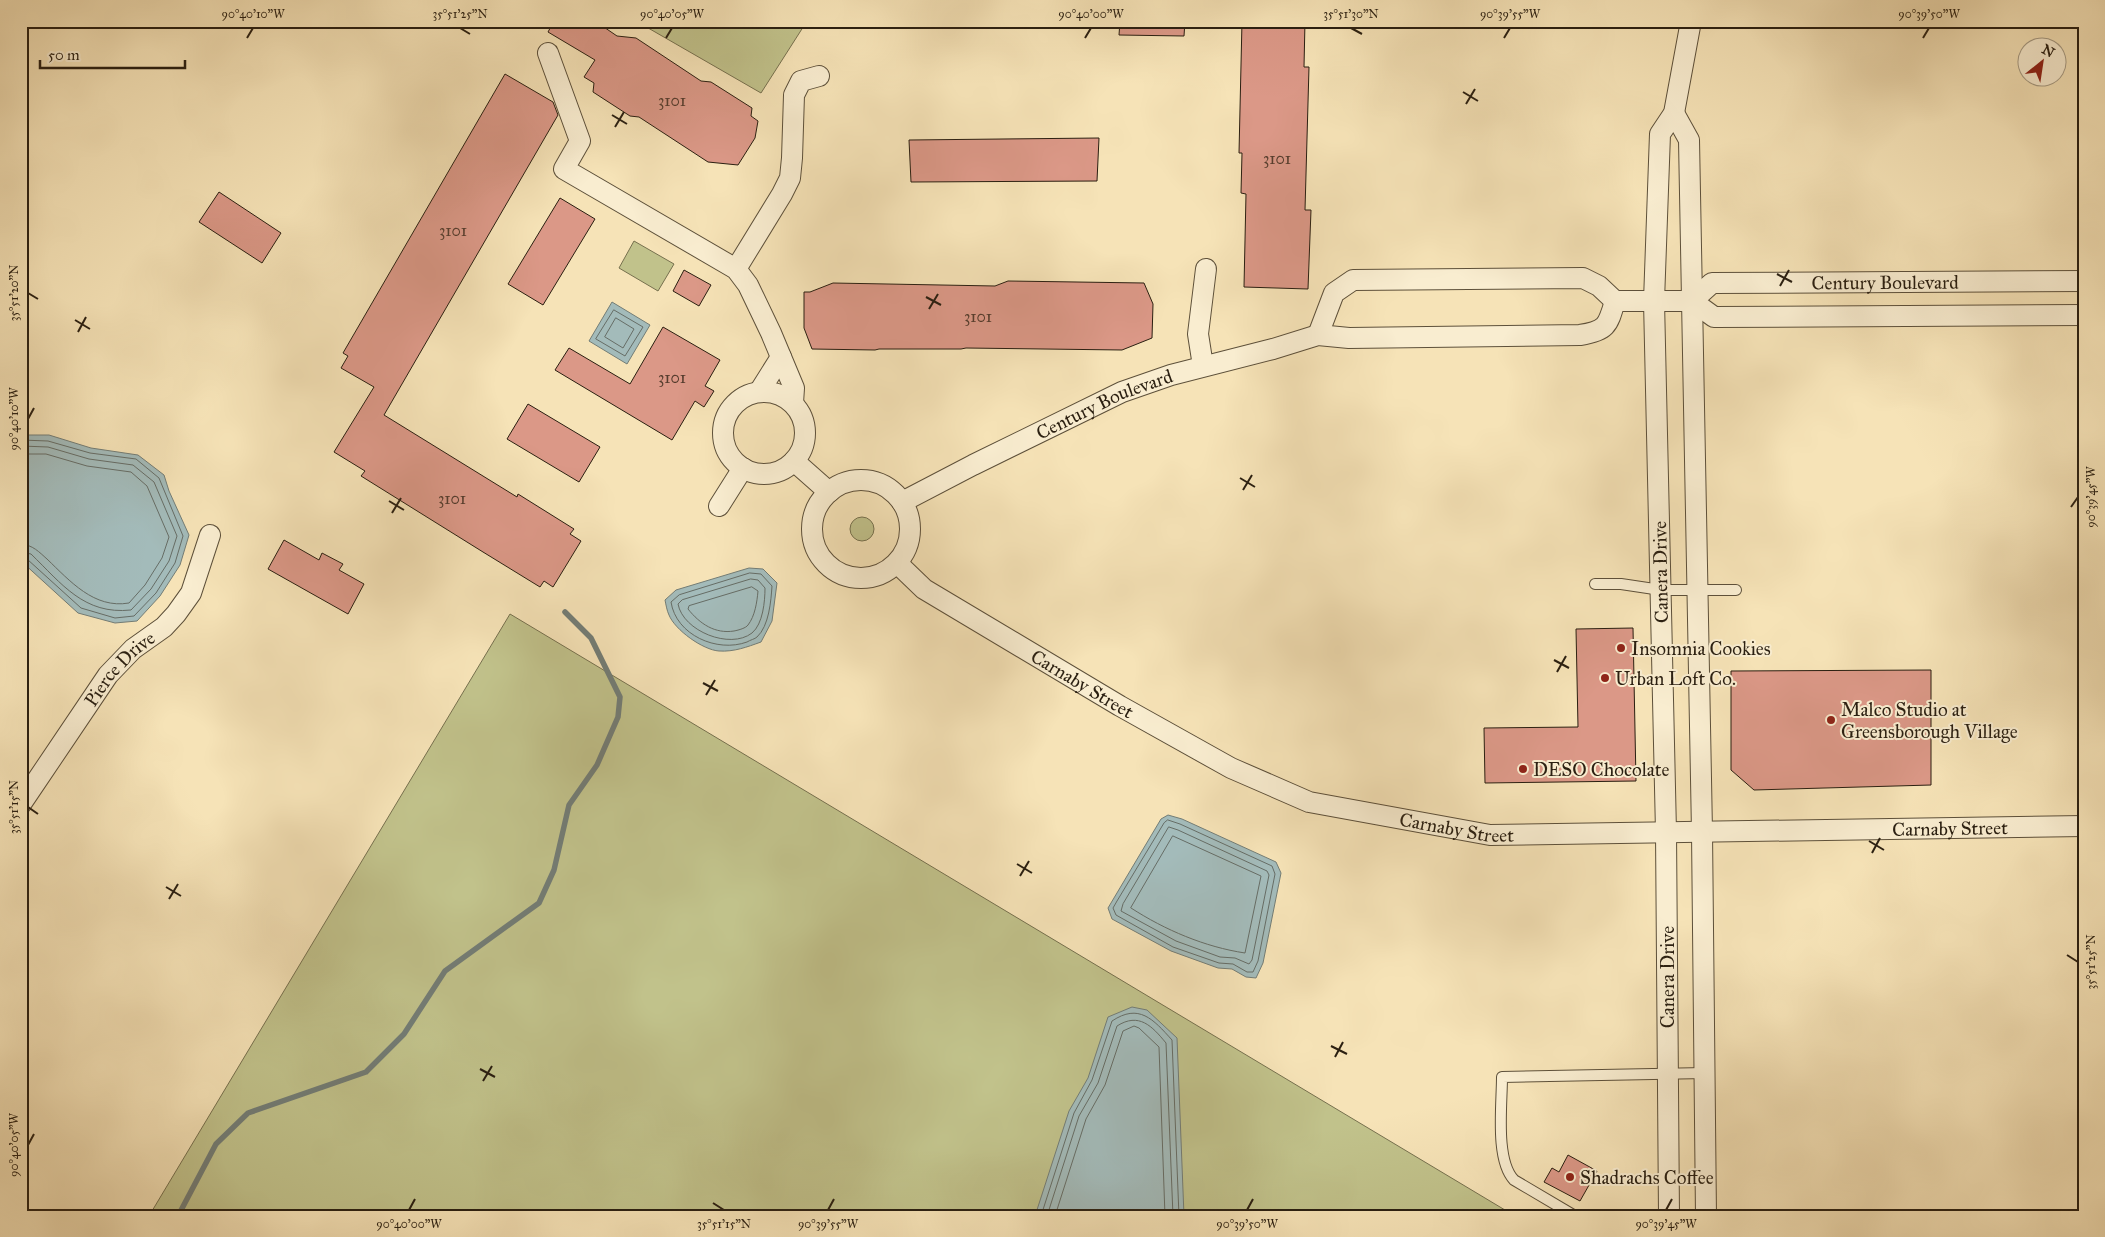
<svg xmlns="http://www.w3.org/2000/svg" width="2105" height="1237" viewBox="0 0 2105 1237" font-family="'IM FELL Great Primer',serif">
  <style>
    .green { fill: #c1c28b; stroke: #76704e }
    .water { fill: #a3bbba; stroke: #737d76 }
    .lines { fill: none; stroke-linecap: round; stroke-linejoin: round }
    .shore { stroke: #666d66; stroke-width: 1 }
    .stream { stroke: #737d76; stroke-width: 5.5 }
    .building { fill: #db9887; stroke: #2a1f11 }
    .service-casing { stroke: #5d503a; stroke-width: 12 }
    .minor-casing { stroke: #5d503a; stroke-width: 22 }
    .service { stroke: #f9edd0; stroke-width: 10 }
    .minor { stroke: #f9edd0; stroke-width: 20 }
    .ticks { fill: none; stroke: #2a1f11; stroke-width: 2 }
    .poi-dot { fill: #8f2418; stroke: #f9edd0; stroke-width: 2 }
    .labels { text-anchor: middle; stroke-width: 4; stroke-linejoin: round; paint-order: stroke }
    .number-label { font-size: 16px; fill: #563d2e }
    .street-label { font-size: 19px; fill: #2a1f11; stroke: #f9edd0 }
    .poi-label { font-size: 19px; fill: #2a1f11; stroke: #f9edd0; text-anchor: start }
    .neatline { fill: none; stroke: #2a1f11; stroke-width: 2 }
    .ticks-label { font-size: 12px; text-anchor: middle; fill: #2a1f11 }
  </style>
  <rect width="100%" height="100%" fill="#f6e3b7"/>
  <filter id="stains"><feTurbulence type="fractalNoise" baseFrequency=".004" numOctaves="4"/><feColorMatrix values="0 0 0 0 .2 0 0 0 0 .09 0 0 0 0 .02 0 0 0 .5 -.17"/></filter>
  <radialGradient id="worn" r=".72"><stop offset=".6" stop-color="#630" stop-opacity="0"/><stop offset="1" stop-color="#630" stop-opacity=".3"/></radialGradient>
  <g class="green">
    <path d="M636,21H807L761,93Z"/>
    <path d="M634,241L674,264L658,291L619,268Z"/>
    <circle cx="862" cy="529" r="12"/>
    <path d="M510,614L1515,1216H149Z"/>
  </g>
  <g class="water">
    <path d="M612,302L650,325L627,364L589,341Z"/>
    <path d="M21,435H49L91,448L138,455L164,475L169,491L189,535L180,565L160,596L137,621L115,623L78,613L21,561Z"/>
    <path d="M749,568L763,569L777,583L772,621L761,642C747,647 734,652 719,651C703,650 675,630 669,615C667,611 666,605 665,600L676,590Z"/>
    <path d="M1168,815L1182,819L1276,862L1281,873L1263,963L1256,978L1246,977L1232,969L1218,968L1171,951L1112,919L1108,908L1161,819Z"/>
    <path d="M1132,1007L1147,1010L1177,1038L1184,1216H1035L1069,1111L1088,1078L1108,1017Z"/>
  </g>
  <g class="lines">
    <g class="shore">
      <path d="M614,310L643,327L625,356L596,339Z"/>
      <path d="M616,318L634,329L623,348L605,337Z"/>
      <path d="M21,440L48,441L90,453L136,459L159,478L183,536L175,563L156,593L134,616L115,618L81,608L27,559L21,558"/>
      <path d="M21,446L48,447L89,459L133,465L154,482L177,536L169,561L151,589L131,610C84,615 62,584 31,554L21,552"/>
      <path d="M21,454H46L87,466L131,472L147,486L169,537L162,558L145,585L129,603C94,609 70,581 47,559C39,552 33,545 21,544"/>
      <path d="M750,573L761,574L772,586C771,601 769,626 757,637C755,639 750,640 747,642C717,653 676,635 671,602L679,595Z"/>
      <path d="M751,579L758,580L765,588C765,601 763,624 752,633C730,650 683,631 678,604L682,600Z"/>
      <path d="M752,587L758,591C757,602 755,616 748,625C746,628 739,630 734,631C715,634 700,624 688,609L689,606Z"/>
      <path d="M1168,820L1180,824L1272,866L1275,874L1258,961L1253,972H1247L1233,964L1219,963L1173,947L1116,915L1113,908L1117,901L1164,823Z"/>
      <path d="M1169,827L1178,830L1267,871L1269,875L1252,960L1249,964L1235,958L1220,957L1176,941L1121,911L1123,904Z"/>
      <path d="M1173,836L1261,876L1245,953C1205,947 1165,930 1131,908Z"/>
      <path d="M1041,1216L1074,1113L1092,1080L1112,1021C1139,1003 1153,1019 1172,1040L1179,1216"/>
      <path d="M1047,1216L1079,1116L1098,1083L1117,1026C1139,1012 1152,1026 1166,1043L1173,1216"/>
      <path d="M1055,1216L1086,1119L1105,1085L1123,1031L1134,1026L1139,1028L1159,1047L1165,1216"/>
    </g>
    <path class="stream" d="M178,1216L216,1144L248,1113L366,1072L404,1034L445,971L539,903L554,870L569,805L597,765L618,717L620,697L591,638L565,612"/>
  </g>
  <g class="building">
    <path d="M554,21H595L617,36L636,38L701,81L711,82L752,108L751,116L758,121L755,138L738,165L708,162L639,117L630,116L593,92L594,83L584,77L595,60L548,32Z"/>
    <path d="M1120,21H1185L1184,36L1119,35Z"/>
    <path d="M1242,21H1305L1304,67H1309L1305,210H1311L1308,289L1244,287L1246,194L1241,193L1242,153H1239Z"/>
    <path d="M505,74L553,102L558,115L384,415L517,497L518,494L574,529L570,534L581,541L553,587L544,581L540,587L483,552L361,476L365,471L334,452L374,387L341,368L348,356L343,353Z"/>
    <path d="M1099,138L1097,181L911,182L909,140Z"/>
    <path d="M219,192L281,233L262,263L199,222Z"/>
    <path d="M560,198L595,219L543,305L508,284Z"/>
    <path d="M684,270L711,285L699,306L673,291Z"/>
    <path d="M1008,281L1144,283L1153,304L1152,338L1122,350L966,348L961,349H879L875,350L812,349L804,328V292H810L833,283L995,286Z"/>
    <path d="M663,327L720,360L705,386L714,391L704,407L695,401L672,440L555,370L569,348L630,384Z"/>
    <path d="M528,404L600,447L579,482L507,439Z"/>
    <path d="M284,540L319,560L322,553L343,564L339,570L364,584L348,614L268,569Z"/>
    <path d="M1633,628L1636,781L1485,783L1484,728L1578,727L1576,629Z"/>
    <path d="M1931,670V785L1754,790L1731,770V671Z"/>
    <path d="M1568,1155L1597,1171L1580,1201L1544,1182L1552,1168L1559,1172Z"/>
  </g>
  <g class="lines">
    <defs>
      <g id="service">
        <path d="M1595,584H1621L1661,590H1736"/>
        <path d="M1575,1216L1514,1180C1495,1160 1502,1105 1502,1077L1705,1073"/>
      </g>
      <g id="minor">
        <path d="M548,53L580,141L564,169L736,269L748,285L771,333L794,388L793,403"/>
        <path d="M1674,113L1689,140L1702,832L1706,1216"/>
        <path d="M736,269L782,194L790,178L792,158L794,95L801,81L819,76"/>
        <path id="s1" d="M1692,301L1712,283L2084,281"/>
        <path d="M1318,335L1334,293L1353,280L1583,278L1599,286L1615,301H1692L1714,317L2084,315"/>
        <path d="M1203,366L1198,334L1206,269"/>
        <path d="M759,392L781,357"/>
        <circle cx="764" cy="433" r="41"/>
        <path d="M794,461L829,492"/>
        <circle cx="861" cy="529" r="49"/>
        <path id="s2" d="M902,502L973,465L1122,392L1171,375L1273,349L1318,335L1349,338L1580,335C1607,331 1608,325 1615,301"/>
        <path d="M719,506L743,468"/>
        <path id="s3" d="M897,563L924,589L1120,706L1231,768L1309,802L1490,835L2084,826"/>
        <path id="s4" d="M21,804L108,675L133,649L164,627L176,614L191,593L210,535"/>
        <path d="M1669,1216L1666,832L1654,301L1660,134L1674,113L1691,21"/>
      </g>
    </defs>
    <use href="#service" class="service-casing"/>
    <use href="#minor" class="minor-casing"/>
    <use href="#service" class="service"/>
    <use href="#minor" class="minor"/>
  </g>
  <path class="ticks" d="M460,28L470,34M1351,28L1362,34M247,38L253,28M666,38L672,28M1085,38L1091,28M1504,38L1510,28M1923,38L1929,28M1463,92L1478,101M1466,104L1475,89M612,115L627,124M615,127L624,112M1777,274L1792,282M1780,286L1789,270M28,293L38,299M926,297L941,305M929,309L938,294M75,320L90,329M78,332L86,317M28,419L34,408M1240,478L1255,487M1243,490L1252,475M389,501L404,510M2071,507L2078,497M392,513L401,498M1554,660L1569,668M1557,672L1566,656M703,683L718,691M706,695L715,680M28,807L38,814M1869,841L1884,850M1872,853L1880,838M1017,864L1032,873M1020,876L1029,861M166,887L181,896M169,899L178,884M2067,955L2078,962M1331,1046L1347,1054M1335,1057L1343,1042M480,1069L495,1077M483,1081L492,1066M28,1145L34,1134M713,1203L724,1210M409,1210L415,1199M828,1210L834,1199M1247,1210L1253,1199M1666,1210L1672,1199"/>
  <g class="poi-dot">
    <circle cx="1621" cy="648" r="5"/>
    <circle cx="1605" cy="678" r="5"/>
    <circle cx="1831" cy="720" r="5"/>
    <circle cx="1523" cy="769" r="5"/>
    <circle cx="1570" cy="1177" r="5"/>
  </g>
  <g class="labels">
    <g class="number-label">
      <text x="672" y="106">3101</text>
      <text x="1277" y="164">3101</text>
      <text x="453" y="236">3101</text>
      <text x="978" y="322">3101</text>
      <text x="672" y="383">3101</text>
      <text x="452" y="504">3101</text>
    </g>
    <g class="street-label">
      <text dy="7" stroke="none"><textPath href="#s1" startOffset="200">Century Boulevard</textPath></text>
      <text dy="7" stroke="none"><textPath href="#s2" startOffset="225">Century Boulevard</textPath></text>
      <text transform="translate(1660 572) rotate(-91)" y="7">Canera Drive</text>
      <text dy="7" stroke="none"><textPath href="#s4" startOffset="168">Pierce Drive</textPath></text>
      <text dy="7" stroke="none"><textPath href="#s3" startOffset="222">Carnaby Street</textPath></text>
      <text dy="7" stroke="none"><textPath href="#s3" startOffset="628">Carnaby Street</textPath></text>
      <text dy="7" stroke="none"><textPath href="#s3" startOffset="1122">Carnaby Street</textPath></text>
      <text transform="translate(1667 977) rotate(-90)" y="7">Canera Drive</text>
    </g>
    <g class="poi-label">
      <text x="1631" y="655">Insomnia Cookies</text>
      <text x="1615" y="685">Urban Loft Co.</text>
      <text x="1841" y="716">Malco Studio at<tspan x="1841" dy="22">Greensborough Village</tspan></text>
      <text x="1533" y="776">DESO Chocolate</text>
      <text x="1580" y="1184">Shadrachs Coffee</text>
    </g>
  </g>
  <rect width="2105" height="1237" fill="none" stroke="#f6e3b7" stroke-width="55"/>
  <g transform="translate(2042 62) rotate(30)"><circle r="24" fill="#f9edd0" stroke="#a69b84"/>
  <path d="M0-4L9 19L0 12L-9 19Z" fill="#8f2418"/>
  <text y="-8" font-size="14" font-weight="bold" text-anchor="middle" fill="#2a1f11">N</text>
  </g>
  <path d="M40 60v8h145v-8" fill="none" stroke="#2a1f11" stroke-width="2.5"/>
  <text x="48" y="60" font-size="15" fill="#2a1f11" stroke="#f9edd0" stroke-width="4" paint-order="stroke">50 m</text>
  <rect x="28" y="28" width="2050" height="1182" class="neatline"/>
  <g class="ticks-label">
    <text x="253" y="18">90°40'10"W</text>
    <text x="460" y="18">35°51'25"N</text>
    <text x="672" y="18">90°40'05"W</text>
    <text x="1091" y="18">90°40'00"W</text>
    <text x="1351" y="18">35°51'30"N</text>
    <text x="1510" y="18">90°39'55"W</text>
    <text x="1929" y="18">90°39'50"W</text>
    <text transform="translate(14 293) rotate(-90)" y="4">35°51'20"N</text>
    <text transform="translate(14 419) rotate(-90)" y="4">90°40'10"W</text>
    <text transform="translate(2091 497) rotate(-90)" y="4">90°39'45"W</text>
    <text transform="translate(14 807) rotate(-90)" y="4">35°51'15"N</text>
    <text transform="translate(2091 962) rotate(-90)" y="4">35°51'25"N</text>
    <text transform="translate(14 1145) rotate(-90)" y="4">90°40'05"W</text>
    <text x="409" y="1228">90°40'00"W</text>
    <text x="724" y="1228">35°51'15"N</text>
    <text x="828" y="1228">90°39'55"W</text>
    <text x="1247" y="1228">90°39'50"W</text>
    <text x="1666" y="1228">90°39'45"W</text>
  </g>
  <rect width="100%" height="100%" filter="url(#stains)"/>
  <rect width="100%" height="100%" fill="url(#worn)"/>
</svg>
